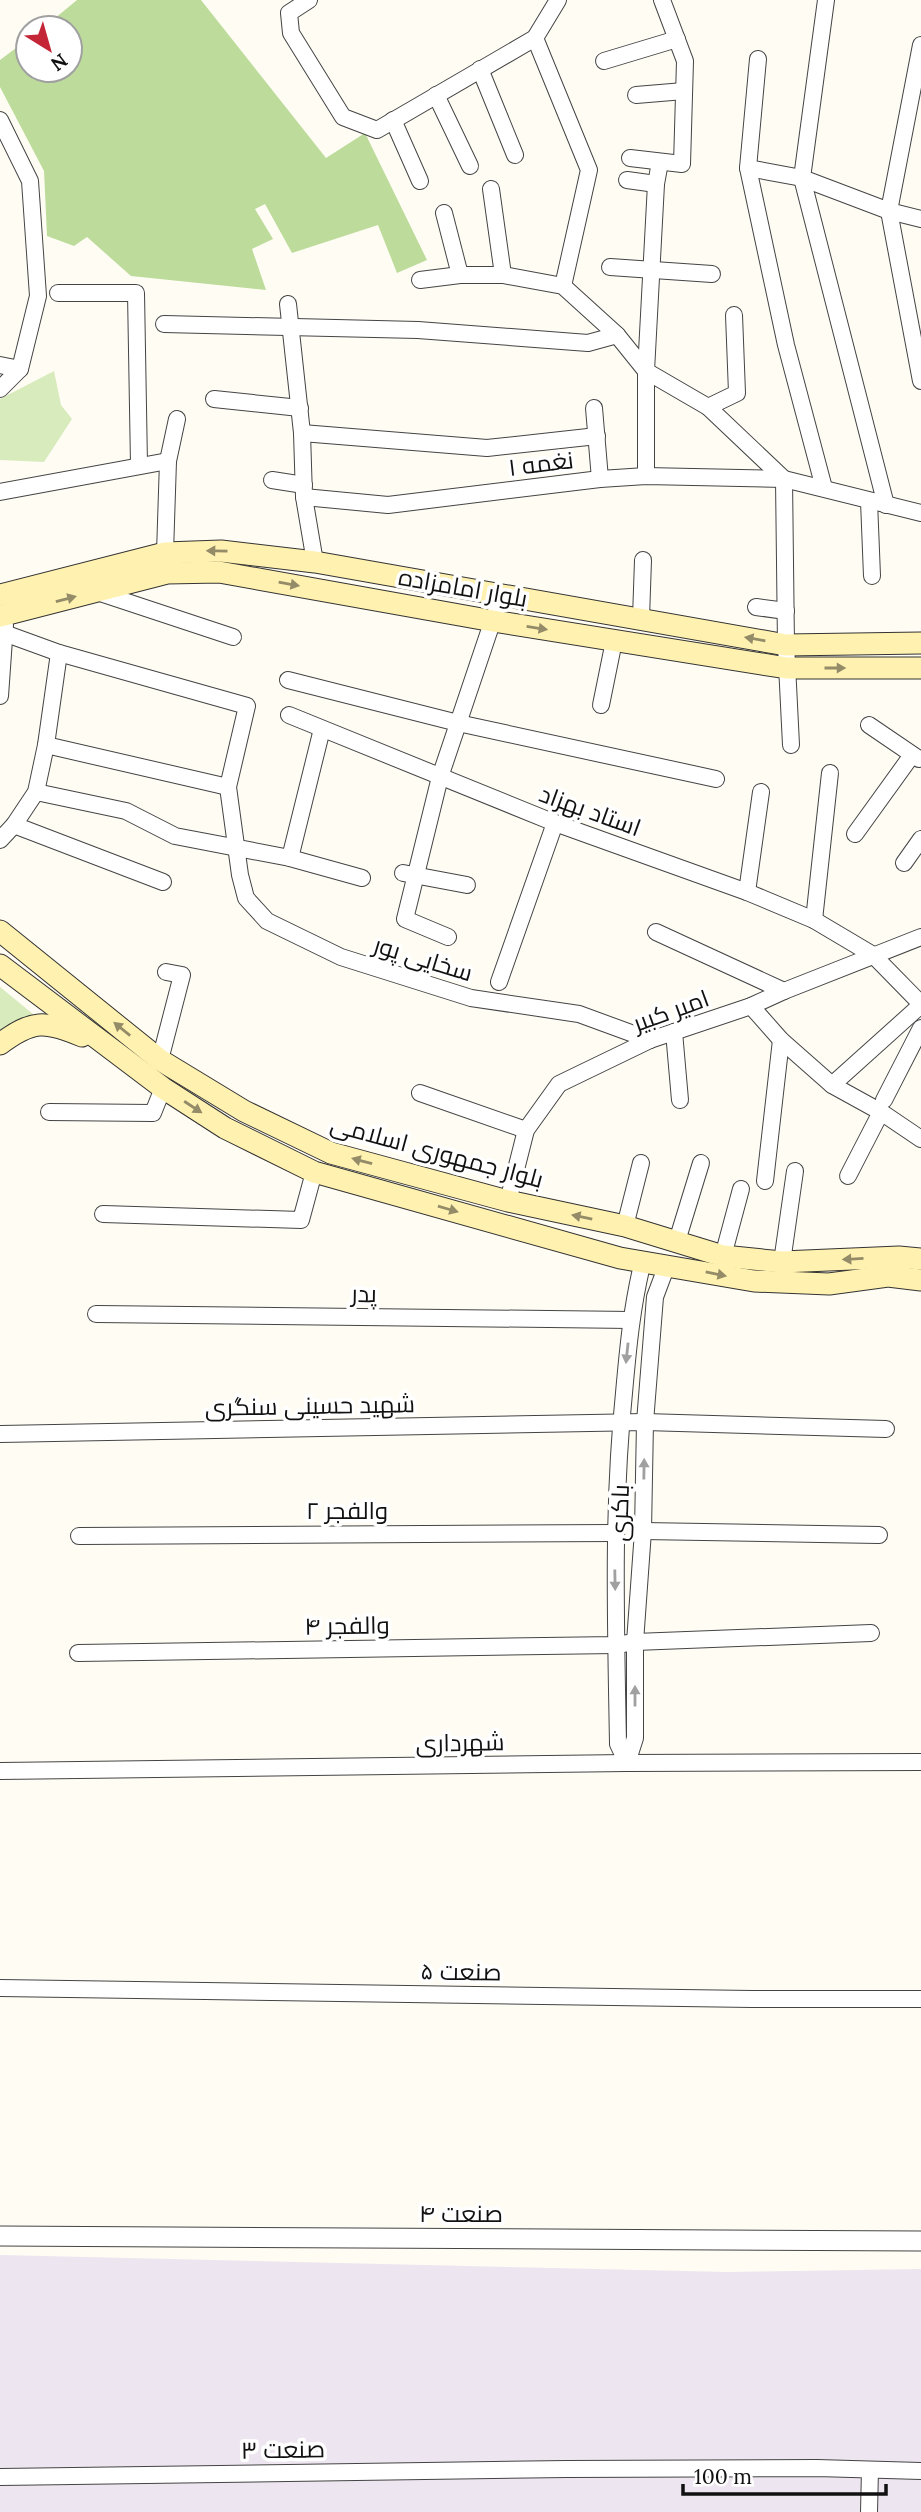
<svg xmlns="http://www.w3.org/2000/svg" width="921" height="2512" viewBox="0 0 921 2512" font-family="Lora,Cairo,serif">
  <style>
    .industrial { fill: #ede5ef }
    .green { fill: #d8ebbc }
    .forest { fill: #bddc9b }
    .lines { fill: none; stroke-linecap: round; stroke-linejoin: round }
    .minor-casing { stroke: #444; stroke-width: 18 }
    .tertiary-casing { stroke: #444; stroke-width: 21 }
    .secondary-casing { stroke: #333; stroke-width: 23 }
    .minor { stroke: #fff; stroke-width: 16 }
    .tertiary { stroke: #fff; stroke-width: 19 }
    .secondary { stroke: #fff1af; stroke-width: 21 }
    .oneway { fill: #948c68 }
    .oneway2 { fill: #a0a0a0 }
    .labels { text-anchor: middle; stroke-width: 7; stroke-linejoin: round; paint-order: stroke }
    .street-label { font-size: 24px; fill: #111; stroke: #fff }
  </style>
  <rect width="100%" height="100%" fill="#fffcf4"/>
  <path class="industrial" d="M0,2255L727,2272L921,2269V2512H0Z"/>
  <g class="green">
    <path d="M54,371L61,405L72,419L44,462L0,460V399Z"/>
    <path d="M0,987L39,1019L0,1030Z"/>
  </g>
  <path class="forest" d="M77,0H201L326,158L365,133L427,260L397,273L378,225L292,253L265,204L255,209L273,239L252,249L266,290L131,276L87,237L74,246L47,236L44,171L0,87V60L28,39V70H70V28H43Z"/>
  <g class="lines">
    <defs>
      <g id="minor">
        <path d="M309,0L289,13L291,33L343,117L377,130L535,38L558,0"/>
        <path d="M826,0L802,178L886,505"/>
        <path d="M535,38L589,170L563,286"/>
        <path d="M921,45L889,211L921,381"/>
        <path d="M758,59L748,168L786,345L824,488"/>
        <path d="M604,61L677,39"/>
        <path d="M480,69L515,155"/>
        <path d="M436,95L470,166"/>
        <path d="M636,95L684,91"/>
        <path d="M0,120L30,181L38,296L20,369L0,389"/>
        <path d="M393,120L420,181"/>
        <path d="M630,158L682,164L685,61L662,0"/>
        <path d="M748,168L802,178L889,211L921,219"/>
        <path d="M627,180L656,184"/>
        <path d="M491,189L503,275"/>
        <path d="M444,213L460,275"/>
        <path d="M610,267L712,274"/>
        <path d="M420,280L460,275H503L563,286L617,335L646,371L708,407L784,479"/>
        <path d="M58,293H136L139,465"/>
        <path d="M288,304L302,433L304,497L315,562"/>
        <path d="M164,324L418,330L588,343L617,335"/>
        <path d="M0,365L20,369"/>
        <path d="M214,399L300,408"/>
        <path d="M708,407L737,393L734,315"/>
        <path d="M594,408L600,479"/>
        <path d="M302,433L487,448L597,436"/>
        <path d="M646,476V371L656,184L660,162"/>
        <path d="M784,479L786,645L791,745"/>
        <path d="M272,480L304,485"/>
        <path d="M0,492L168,461"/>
        <path d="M304,497L388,505L600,479L646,476L784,479L921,513"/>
        <path d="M869,501L872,576"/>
        <path d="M165,553L168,461L177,419"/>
        <path d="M94,591L233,637"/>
        <path d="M756,607L786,611"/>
        <path d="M641,618L643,560"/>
        <path d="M4,633L59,653L247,706L228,787L240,875L246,898L267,921L341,957L471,998L579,1014L650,1040"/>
        <path d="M288,680L458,723L716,779"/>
        <path d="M0,696L5,625"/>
        <path d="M601,705L614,641"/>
        <path d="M289,715L555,823L747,892L814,920L873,955L921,1004"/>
        <path d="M869,725L919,759"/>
        <path d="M46,745L228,787"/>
        <path d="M36,792L126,811L175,836L290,858L362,878"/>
        <path d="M14,825L163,882"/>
        <path d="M855,834L912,755"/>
        <path d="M0,840L14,825L36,792L46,745L59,653"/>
        <path d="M290,858L322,729"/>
        <path d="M904,863L921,839"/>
        <path d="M403,873L467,885"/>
        <path d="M747,892L761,792"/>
        <path d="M814,920L830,773"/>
        <path d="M656,932L784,991"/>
        <path d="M448,937L405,919L440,777L501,596"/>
        <path d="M499,982L555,823"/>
        <path d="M751,1006L781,1040L832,1085L881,1112L921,1139"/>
        <path d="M674,1032L680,1100"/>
        <path d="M160,1060L182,975L166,972"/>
        <path d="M832,1085L921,1005"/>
        <path d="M420,1093L526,1130"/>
        <path d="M884,1100L921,1028"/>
        <path d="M49,1112L153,1113L163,1088"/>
        <path d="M848,1176L881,1112"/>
        <path d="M765,1181L781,1040"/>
        <path d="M508,1201L526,1130L559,1084L650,1040L751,1006L784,991L921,937"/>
        <path d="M103,1214L301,1220L314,1172"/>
        <path d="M625,1226L641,1163"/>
        <path d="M677,1241L701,1163"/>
        <path d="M723,1256L741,1189"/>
        <path d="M782,1262L795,1171"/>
        <path d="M96,1314L631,1320"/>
        <path d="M0,1434L645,1422L886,1429"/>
        <path d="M643,1531L879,1535"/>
        <path d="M79,1536L615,1533"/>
        <path d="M78,1653L616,1645L635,1642L871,1633"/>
        <path d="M627,1763L618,1744C616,1627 612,1510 624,1393C628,1348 632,1305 643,1261"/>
        <path d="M627,1763L635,1738V1642L643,1531L645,1422L655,1297L667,1265"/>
        <path d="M0,1771L627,1763L921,1762"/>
        <path d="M0,1988L752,1999H921"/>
        <path d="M0,2477L567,2469L817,2468L921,2471"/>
        <path d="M869,2512L870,2470"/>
      </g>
      <path id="tertiary" d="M0,2236L921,2241"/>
      <g id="secondary">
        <path d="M0,595L165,553L221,551L315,562L786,645L921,643"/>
        <path d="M0,616L167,573L219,572L493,621L787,668H921"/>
        <path d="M0,931L160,1060L244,1111L331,1153L508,1201L625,1226L723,1256L782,1262L899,1257L921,1259"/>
        <path d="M0,965L163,1088L225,1128L314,1172L620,1258L754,1281L829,1284L888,1276L921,1280"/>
        <path d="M0,1044C32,1020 45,1020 82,1036"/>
      </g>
    </defs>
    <use href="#minor" class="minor-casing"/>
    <use href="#tertiary" class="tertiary-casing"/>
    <use href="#secondary" class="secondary-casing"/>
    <use href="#minor" class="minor"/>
    <use href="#tertiary" class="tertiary"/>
    <use href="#secondary" class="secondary"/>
  </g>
  <defs><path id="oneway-solid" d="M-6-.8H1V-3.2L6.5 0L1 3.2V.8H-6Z" transform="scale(1.75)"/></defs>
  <g class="oneway">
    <use href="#oneway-solid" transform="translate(217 551) rotate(-179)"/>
    <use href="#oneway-solid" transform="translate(289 584) rotate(10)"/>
    <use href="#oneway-solid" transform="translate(66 599) rotate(-15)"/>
    <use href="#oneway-solid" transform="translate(537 628) rotate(9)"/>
    <use href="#oneway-solid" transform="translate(755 639) rotate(-170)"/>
    <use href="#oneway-solid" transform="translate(835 668)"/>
    <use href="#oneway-solid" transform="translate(122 1029) rotate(-141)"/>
    <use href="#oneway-solid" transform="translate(193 1107) rotate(33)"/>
    <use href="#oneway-solid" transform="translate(362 1161) rotate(-165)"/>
    <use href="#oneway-solid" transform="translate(448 1209) rotate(16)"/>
    <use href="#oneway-solid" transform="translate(582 1217) rotate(-168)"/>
    <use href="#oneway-solid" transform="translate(853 1259) rotate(177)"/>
    <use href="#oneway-solid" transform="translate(716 1274) rotate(11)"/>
  </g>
  <g class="oneway2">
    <use href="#oneway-solid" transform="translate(627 1353) rotate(96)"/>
    <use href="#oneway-solid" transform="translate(644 1469) rotate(-89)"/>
    <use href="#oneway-solid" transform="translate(615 1580) rotate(89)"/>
    <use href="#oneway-solid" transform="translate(635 1696) rotate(-90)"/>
  </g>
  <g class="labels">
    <g class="street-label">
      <text transform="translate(541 464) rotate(-7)" y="8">نغمه ۱</text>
      <text transform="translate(463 588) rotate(10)" y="8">بلوار امامزاده</text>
      <text transform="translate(590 811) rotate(20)" y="8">استاد بهزاد</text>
      <text transform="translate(423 959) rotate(17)" y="8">سخایی پور</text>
      <text transform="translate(671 1011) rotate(-20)" y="8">امیر کبیر</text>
      <text transform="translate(437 1152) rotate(15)" y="8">بلوار جمهوری اسلامی</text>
      <text transform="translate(364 1294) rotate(1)" y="8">پدر</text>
      <text transform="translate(310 1406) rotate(-1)" y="8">شهید حسینی سنگری</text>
      <text x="347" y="1519">والفجر ۲</text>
      <text transform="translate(620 1513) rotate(-88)" y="8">باکری</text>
      <text transform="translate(347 1626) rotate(-1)" y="8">والفجر ۴</text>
      <text transform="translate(460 1743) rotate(-1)" y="8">شهرداری</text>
      <text transform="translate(461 1972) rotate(1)" y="8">صنعت ۵</text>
      <text x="461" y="2222">صنعت ۴</text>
      <text transform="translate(283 2450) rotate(-1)" y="8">صنعت ۳</text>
    </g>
  </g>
  <g transform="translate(49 49) rotate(143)"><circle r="33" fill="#ffffff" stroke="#a0a0a0" stroke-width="2"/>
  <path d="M0-5L12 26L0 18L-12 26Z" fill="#c42537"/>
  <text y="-10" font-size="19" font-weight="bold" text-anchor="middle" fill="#111111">N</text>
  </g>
  <path d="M683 2484v10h203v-10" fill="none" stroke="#111111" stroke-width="3.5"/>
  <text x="694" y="2484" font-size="21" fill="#111111" stroke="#ffffff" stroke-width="5" paint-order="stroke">100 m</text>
</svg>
